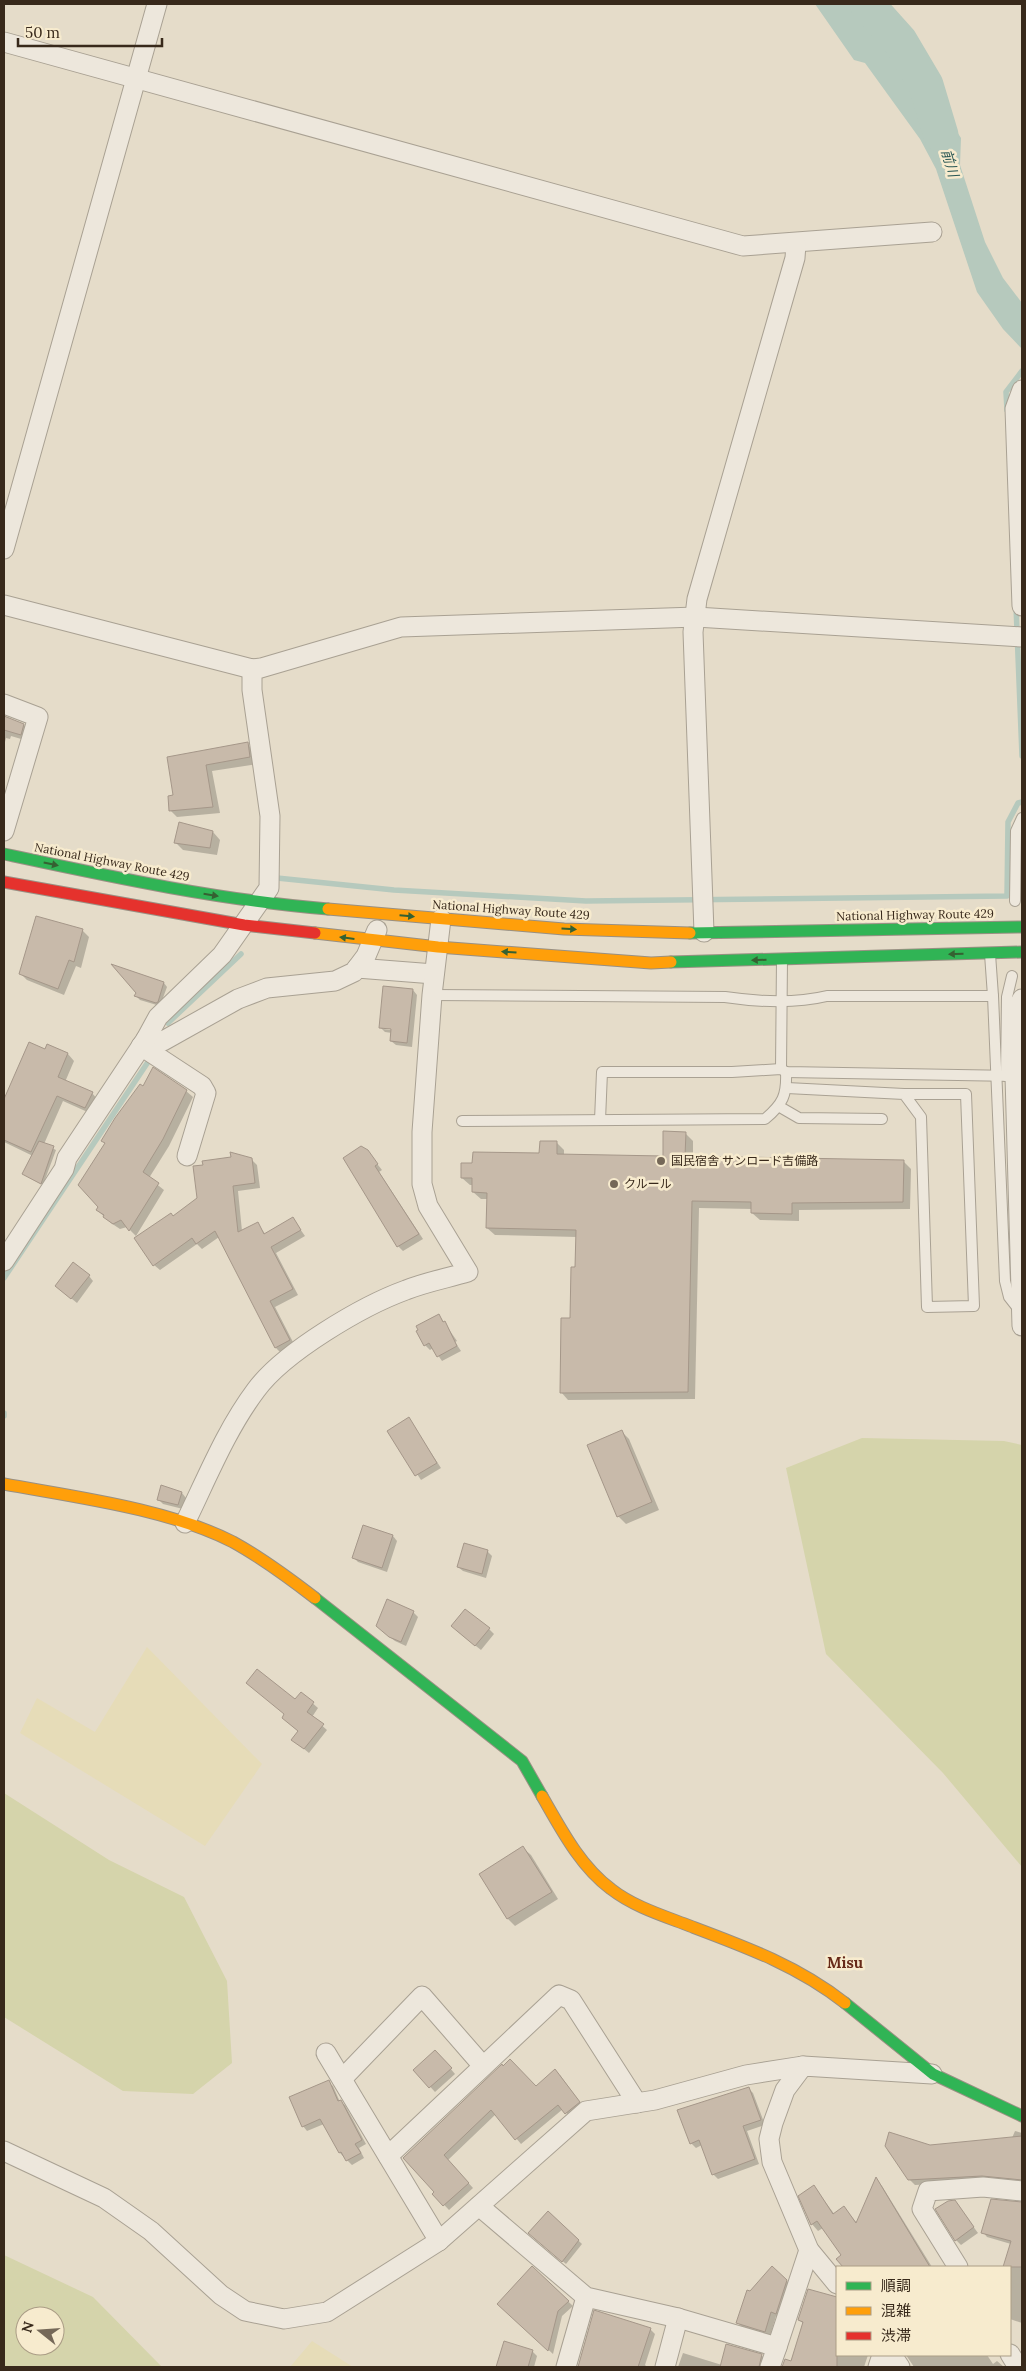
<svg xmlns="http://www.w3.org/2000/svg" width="1026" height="2371" viewBox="0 0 1026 2371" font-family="Lora,'Noto Sans JP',serif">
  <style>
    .farmland { fill: #e6dcb8 }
    .green { fill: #d5d4ab; fill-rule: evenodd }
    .water { fill: #b6c9bd }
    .shadow { fill: #0003; fill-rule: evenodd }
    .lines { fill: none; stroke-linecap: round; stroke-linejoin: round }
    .stream { stroke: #b6c9bd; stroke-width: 5.5 }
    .river { stroke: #b6c9bd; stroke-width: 35 }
    .building { fill: #c8baaa; stroke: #a59789 }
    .lane-casing { stroke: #a9a193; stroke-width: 12 }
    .street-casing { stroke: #a9a193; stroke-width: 21 }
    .fast-casing { stroke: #999083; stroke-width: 13 }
    .slow-casing { stroke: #999083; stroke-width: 13 }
    .jam-casing { stroke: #999083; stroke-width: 13 }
    .lane { stroke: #ede7dc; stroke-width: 10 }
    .street { stroke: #ede7dc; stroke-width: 19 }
    .fast { stroke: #30b455; stroke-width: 11 }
    .slow { stroke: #ff9f0a; stroke-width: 11 }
    .jam { stroke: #e5322d; stroke-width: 11 }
    .oneway { fill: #356132 }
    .poi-dot { fill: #756858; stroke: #f7ebce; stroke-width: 2 }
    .labels { text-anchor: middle; stroke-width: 5; stroke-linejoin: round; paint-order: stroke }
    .street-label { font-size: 12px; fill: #38291b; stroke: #f7ebce }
    .poi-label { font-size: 12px; fill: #38291b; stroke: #f7ebce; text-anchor: start }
    .water-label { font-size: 14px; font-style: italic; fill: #2a5855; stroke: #f7ebce }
    .quarter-label { font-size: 15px; font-weight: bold; fill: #672918; stroke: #f7ebce }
  </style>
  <rect width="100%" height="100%" fill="#e5dcc9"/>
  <g class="farmland">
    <path d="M147,1647L262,1764L205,1846L20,1733L37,1698L95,1732Z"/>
    <path d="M312,2341L353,2367H290Z"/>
  </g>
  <g class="green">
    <path d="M862,1438L1004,1441L1022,1445V1867L943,1773L826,1654L786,1468Z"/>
    <path d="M4,1793L109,1860L184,1897L227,1981L232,2063L193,2094L123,2091L4,2017Z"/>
    <path d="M4,2255L93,2297L162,2367H4ZM25,2316H55V2346H25Z"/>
  </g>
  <path class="water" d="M815,4H861L946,115L961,138L960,165L985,242L1003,278L1022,303V349L1003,329L977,292L936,169L920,139L865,63L854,60Z"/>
  <g class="shadow">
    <path d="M4,717L24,725L31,732L28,741L11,736L10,739L6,738L4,746Z"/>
    <path d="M247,744L254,751L257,764L212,771L220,813L177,817L170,810L175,796L168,758Z"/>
    <path d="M213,832L220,840L217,855L183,850L176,843Z"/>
    <path d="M82,930L89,937L81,968L76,966L64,995L27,980L21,974Z"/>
    <path d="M115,967L164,983L167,987L160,1006L140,1000L136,996L137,993Z"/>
    <path d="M413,990L417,995L412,1047L396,1045L391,1041L392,1033L385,1032L380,1027ZM383,1027L397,1031L383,1029Z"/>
    <path d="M30,1044L46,1051L48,1046L68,1054L74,1061L65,1082L92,1093L98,1100L92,1114L63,1101L44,1144L56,1150L43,1185L24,1174L33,1156L4,1142V1106Z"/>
    <path d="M143,1088L186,1091L193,1097L169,1146L149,1178L164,1190L136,1236L127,1227L120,1229L111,1223L97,1210L106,1144L103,1141Z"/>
    <path d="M685,1133L693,1141V1158L903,1161L911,1169L910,1209L799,1210V1221L760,1220L752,1213V1209L699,1208L695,1399L568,1400L561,1392L571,1320L577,1237L495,1235L487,1228L488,1199H481L473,1192V1185H470L462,1178L474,1164L540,1154L556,1142L564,1150V1156L664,1158Z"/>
    <path d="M367,1151L382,1170L379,1172L423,1239L403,1251L398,1246Z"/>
    <path d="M251,1159L257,1165L260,1188L238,1191L242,1231L257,1223L266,1235L293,1219L305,1236L276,1253L298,1295L275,1307L295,1346L281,1353L276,1348L219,1237L202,1249L197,1244L160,1270L154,1265L174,1218Z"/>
    <path d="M89,1276L93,1281L77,1303L61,1290Z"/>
    <path d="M439,1315L457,1341L455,1342L461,1351L442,1361L433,1348L430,1350L425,1345Z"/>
    <path d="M408,1418L441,1468L421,1480L389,1431Z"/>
    <path d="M622,1432L629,1439L659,1510L626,1524L618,1516Z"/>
    <path d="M162,1487L182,1493L186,1498L183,1509L163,1504L158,1499Z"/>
    <path d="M393,1536L397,1541L387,1572L358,1562L354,1558Z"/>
    <path d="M487,1551L492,1556L486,1578L463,1571L458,1567Z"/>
    <path d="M413,1612L418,1617L406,1646L395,1641L382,1631Z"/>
    <path d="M489,1629L494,1634L481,1650L457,1631Z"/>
    <path d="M301,1693L318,1708L312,1717L327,1730L309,1753L298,1744L299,1732L283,1718Z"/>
    <path d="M523,1848L531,1855L558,1899L515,1926L508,1919L480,1874Z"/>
    <path d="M440,2056L455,2074L435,2092L415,2070Z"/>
    <path d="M502,2066L536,2087L560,2075L583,2107L571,2118L563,2109L521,2144L496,2114L448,2160L473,2188L449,2210L434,2194L436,2192L404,2158Z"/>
    <path d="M328,2082L333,2086L340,2102L345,2105L366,2144L359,2148L364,2158L352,2165L340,2153L324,2124L307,2131L303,2126Z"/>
    <path d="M748,2088L753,2093L765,2125L747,2131L759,2164L718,2179L713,2174L702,2145L696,2148L691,2143Z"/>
    <path d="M1015,2131L1022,2133V2184L991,2181L915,2185L909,2179L930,2146L1012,2138Z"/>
    <path d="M876,2180L882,2186L932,2267H845L838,2259L843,2255L823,2228L818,2231L812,2224L814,2187L835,2215L844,2208L857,2223Z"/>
    <path d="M955,2202L978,2233L961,2245L956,2240Z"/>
    <path d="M1021,2203H1022V2323L1010,2319V2267H1004L1011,2244L987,2237L983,2232Z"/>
    <path d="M548,2212L582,2244L566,2264L533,2236Z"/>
    <path d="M532,2267L573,2306L562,2316L553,2354L499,2304Z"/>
    <path d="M787,2281L792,2286L781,2318L776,2316L770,2336L743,2328L738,2323Z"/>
    <path d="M809,2290L837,2298V2355H868L864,2367H783L785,2361L792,2363L804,2324L799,2320Z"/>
    <path d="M594,2313L650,2329L655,2334L645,2365L647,2367H579Z"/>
    <path d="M505,2343L532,2351L537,2356L534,2367H498Z"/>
    <path d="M727,2345L762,2356L767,2360L765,2367H678L683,2353L722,2365Z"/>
    <path d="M906,2355H987L993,2364L997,2361L1004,2367H914Z"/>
  </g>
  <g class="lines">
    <g class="stream">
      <path d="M1007,410L1006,392L1022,371"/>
      <path d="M1016,606L1022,756"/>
      <path d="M277,878L394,890L586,901L1007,896L1008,822L1018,803L1022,802"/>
      <path d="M168,1023L241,954"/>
      <path d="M4,1278L150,1059"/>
      <path d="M4,1413V1416"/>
    </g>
    <path class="river" d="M867,4L900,41L926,85L941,135"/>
  </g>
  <g class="building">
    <path d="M4,716L24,724L21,735L4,730Z"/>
    <path d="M248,742L250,757L206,765L213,807L169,811L168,796L173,795L167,757Z"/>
    <path d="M179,822L213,831L210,848L174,843Z"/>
    <path d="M36,916L83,929L74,962L69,960L58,989L19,974Z"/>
    <path d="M111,964L164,982L158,1002L156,1003L134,996L136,993Z"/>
    <path d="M383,986L413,989L407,1043L390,1041L391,1029L379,1028Z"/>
    <path d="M29,1042L45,1049L47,1044L68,1053L58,1077L93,1092L85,1108L57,1096L31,1152L4,1140V1099Z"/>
    <path d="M153,1067L187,1090L163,1139L143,1172L159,1183L129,1231L121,1220L113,1224L103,1217L104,1215L96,1210L98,1207L78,1185L105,1143L101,1141L115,1118L140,1084L143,1086Z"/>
    <path d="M663,1131L686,1132L685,1156L904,1160L903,1202L792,1203V1214L751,1213V1202L692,1201L688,1392L560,1393L561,1318H570L571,1267H575L576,1230L486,1228L487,1193L472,1192V1178H461V1163H472L473,1152L539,1153L540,1141H557V1154L663,1156Z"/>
    <path d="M39,1141L54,1146L41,1184L22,1174Z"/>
    <path d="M361,1146L368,1150L378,1164L375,1166L419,1234L397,1247L343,1158Z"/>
    <path d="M230,1152L252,1158L255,1183L233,1186L238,1232L258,1222L264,1234L293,1217L301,1230L271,1247L293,1289L270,1301L290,1340L275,1348L215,1231L196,1244L192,1238L153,1266L134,1238L171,1213L173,1216L197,1198L193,1166L203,1165L202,1161L231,1157Z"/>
    <path d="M73,1262L90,1275L71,1299L55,1286Z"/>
    <path d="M439,1314L443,1322L445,1321L457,1346L437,1357L429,1343L424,1346L416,1331L418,1330L416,1326Z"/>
    <path d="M409,1417L437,1463L415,1476L387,1431Z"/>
    <path d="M622,1430L652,1502L617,1517L587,1445Z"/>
    <path d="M161,1485L182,1492L178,1505L157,1500Z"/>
    <path d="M363,1525L393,1535L382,1568L352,1558Z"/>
    <path d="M464,1543L488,1550L482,1574L457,1567Z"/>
    <path d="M387,1599L414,1611L401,1642L389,1637L376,1626Z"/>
    <path d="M465,1609L490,1628L475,1646L451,1626Z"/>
    <path d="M257,1669L295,1699L301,1692L314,1702L307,1712L324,1724L304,1749L291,1740L298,1731L282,1718L284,1714L246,1683Z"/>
    <path d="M523,1846L552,1892L507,1919L479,1874Z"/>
    <path d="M435,2050L452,2068L429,2088L413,2070Z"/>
    <path d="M510,2059L536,2086L555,2069L580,2102L565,2114L558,2105L515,2140L491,2110L444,2155L469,2183L443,2206L432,2194L434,2192L403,2158L502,2064L503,2066Z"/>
    <path d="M329,2080L338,2101L341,2100L362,2140L355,2144L361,2153L346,2161L341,2152L339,2153L320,2119L302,2127L289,2097Z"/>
    <path d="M749,2087L761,2120L743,2126L755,2159L712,2175L699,2140L690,2144L677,2110Z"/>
    <path d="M889,2132L930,2145L1022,2136V2180L982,2176L908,2180L885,2146Z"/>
    <path d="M876,2177L930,2267H843L836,2259L841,2255L817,2221L811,2225L798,2196L814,2185L833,2214L844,2206L856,2223Z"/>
    <path d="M991,2199L1022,2202V2267H1003L1011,2241L981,2233Z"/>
    <path d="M955,2200L974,2227L955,2241L935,2209L948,2201Z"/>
    <path d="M548,2211L579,2240L562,2262L528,2233Z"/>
    <path d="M532,2266L569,2301L558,2311L548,2351L497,2304Z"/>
    <path d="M772,2266L787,2280L776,2314L771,2312L765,2332L736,2323L747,2290L750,2291Z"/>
    <path d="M808,2289L837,2297V2367H782L785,2359L791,2361L803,2322L798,2320Z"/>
    <path d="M594,2310L651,2328L638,2367H578Z"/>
    <path d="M504,2341L533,2350L528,2367H496Z"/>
    <path d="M726,2344L762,2354L759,2367H720Z"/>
  </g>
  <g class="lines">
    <defs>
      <g id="lane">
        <path d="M1015,901L1016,831L1022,818"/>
        <path d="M990,954L993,996"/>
        <path d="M432,995L725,997C759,1002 794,1004 827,996H993L1005,1281L1009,1297L1020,1311"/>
        <path d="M781,1069L782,959"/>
        <path d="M1006,1076L1007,997L1012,976"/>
        <path d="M787,1088L904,1094L921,1117L927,1307L974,1306L966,1094H904"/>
        <path d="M780,1107L799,1118L882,1119"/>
        <path d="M600,1120L602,1072H732L781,1069L786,1072L1015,1076"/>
        <path d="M462,1121L765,1119C783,1104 787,1095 786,1072"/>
      </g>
      <g id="street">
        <path d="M4,42L743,246L932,232"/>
        <path d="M1022,390L1015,409L1022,606"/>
        <path d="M4,549L157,4"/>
        <path d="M4,605L252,669L261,668L401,627L696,617L1022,637"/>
        <path d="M4,704L38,717L4,831"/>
        <path d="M704,932L693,632L697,599L795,258L796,244"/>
        <path d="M357,968L434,974"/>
        <path d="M146,1039L163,1041L238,999L267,988L335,981L354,972L366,956L377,930"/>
        <path d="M141,1046L202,1086L206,1093L187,1156"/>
        <path d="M4,1261L64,1169L67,1158L146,1039L158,1017L222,955L269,888L270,816L252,690V669"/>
        <path d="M1022,1326L1015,1076L1018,1006L1022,999"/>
        <path d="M185,1523C207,1478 226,1430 256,1390C284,1352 362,1306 406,1290C426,1282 448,1278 468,1272L428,1206L422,1184V1132L432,995L441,919"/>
        <path d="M326,2053L439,2241"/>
        <path d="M342,2079L422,1996L483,2066"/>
        <path d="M4,2151L104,2198L151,2231L221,2295L245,2311L284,2319L327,2312L439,2241L586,2111L655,2100L746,2075L803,2066"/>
        <path d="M388,2156L559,1995L571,2000L637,2103"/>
        <path d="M479,2206L586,2297L678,2318L777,2347L809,2250"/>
        <path d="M958,2267L922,2209L928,2191L983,2187L1022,2191"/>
        <path d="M837,2284L809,2250L772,2162L769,2139L773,2123L785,2090L803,2066L932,2074"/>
        <path d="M1010,2354L1018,2367"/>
        <path d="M892,2355L900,2367"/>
        <path d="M566,2367L586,2297"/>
        <path d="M665,2367L678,2318"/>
        <path d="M770,2367L777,2347"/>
        <path d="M878,2367L882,2355"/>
      </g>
      <g id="fast">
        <path d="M4,854C112,877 218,900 328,909"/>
        <path d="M690,933L1022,927"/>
        <path d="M671,962L1022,952"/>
        <path d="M315,1598L522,1761L542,1796"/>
        <path d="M845,2003L933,2074L1022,2116"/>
      </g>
      <g id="slow">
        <path d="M328,909L564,929L690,933"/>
        <path d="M315,933L438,947L651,963L671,962"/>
        <path d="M4,1484C75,1497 169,1509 233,1542C262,1558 289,1578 315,1598"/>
        <path d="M542,1796C561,1829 580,1866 611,1889C634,1907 664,1916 690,1926C746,1947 798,1966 845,2003"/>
      </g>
      <path id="jam" d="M4,882L244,925L315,933"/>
    </defs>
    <use href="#lane" class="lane-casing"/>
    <use href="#street" class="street-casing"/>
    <use href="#fast" class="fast-casing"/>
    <use href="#slow" class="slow-casing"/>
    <use href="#jam" class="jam-casing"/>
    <use href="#lane" class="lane"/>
    <use href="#street" class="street"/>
    <use href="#fast" class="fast"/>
    <use href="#slow" class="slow"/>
    <use href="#jam" class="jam"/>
  </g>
  <defs><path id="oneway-solid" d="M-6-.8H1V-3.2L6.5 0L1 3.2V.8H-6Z" transform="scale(1.25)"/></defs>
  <g class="oneway">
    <use href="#oneway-solid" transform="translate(51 864) rotate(12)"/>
    <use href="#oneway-solid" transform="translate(211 895) rotate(9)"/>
    <use href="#oneway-solid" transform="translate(407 916) rotate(5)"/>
    <use href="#oneway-solid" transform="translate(569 929) rotate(3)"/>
    <use href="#oneway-solid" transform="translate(347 938) rotate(-173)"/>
    <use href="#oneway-solid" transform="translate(509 952) rotate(-176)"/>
    <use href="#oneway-solid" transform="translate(956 954) rotate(178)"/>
    <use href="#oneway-solid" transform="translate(759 960) rotate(178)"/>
  </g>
  <g class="poi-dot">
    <circle cx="661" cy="1161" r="5"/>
    <circle cx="614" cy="1184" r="5"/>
  </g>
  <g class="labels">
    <g class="street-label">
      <text transform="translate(112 862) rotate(11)" y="4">National Highway Route 429</text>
      <text transform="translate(511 910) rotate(4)" y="4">National Highway Route 429</text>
      <text transform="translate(915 915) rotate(-1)" y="4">National Highway Route 429</text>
    </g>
    <g class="poi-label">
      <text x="671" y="1165">国民宿舎 サンロード吉備路</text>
      <text x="624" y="1188">クルール</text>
    </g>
    <g class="water-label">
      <text transform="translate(950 163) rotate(73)" y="5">前川</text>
    </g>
    <g class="quarter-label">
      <text x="845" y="1968">Misu</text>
    </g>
  </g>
  <rect width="1026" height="2371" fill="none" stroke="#38291b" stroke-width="10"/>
  <rect x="836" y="2266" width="175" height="90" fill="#f7ebce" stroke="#ab9d86"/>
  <rect x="846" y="2282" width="25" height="8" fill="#30b455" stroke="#ab9d86"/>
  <text x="881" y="2291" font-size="15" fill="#38291b">順調</text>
  <rect x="846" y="2307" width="25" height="8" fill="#ff9f0a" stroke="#ab9d86"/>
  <text x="881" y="2316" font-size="15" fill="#38291b">混雑</text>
  <rect x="846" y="2332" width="25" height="8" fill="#e5322d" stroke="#ab9d86"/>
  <text x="881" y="2341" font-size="15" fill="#38291b">渋滞</text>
  <g transform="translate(40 2331) rotate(287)"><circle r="24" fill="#f7ebce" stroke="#ab9d86"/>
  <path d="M0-4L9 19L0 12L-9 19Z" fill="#756858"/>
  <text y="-8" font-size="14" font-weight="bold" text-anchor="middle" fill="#38291b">N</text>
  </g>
  <path d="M18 38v8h144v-8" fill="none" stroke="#38291b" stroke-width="2.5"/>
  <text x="25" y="38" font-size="15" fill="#38291b" stroke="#f7ebce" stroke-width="4" paint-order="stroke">50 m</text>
</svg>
